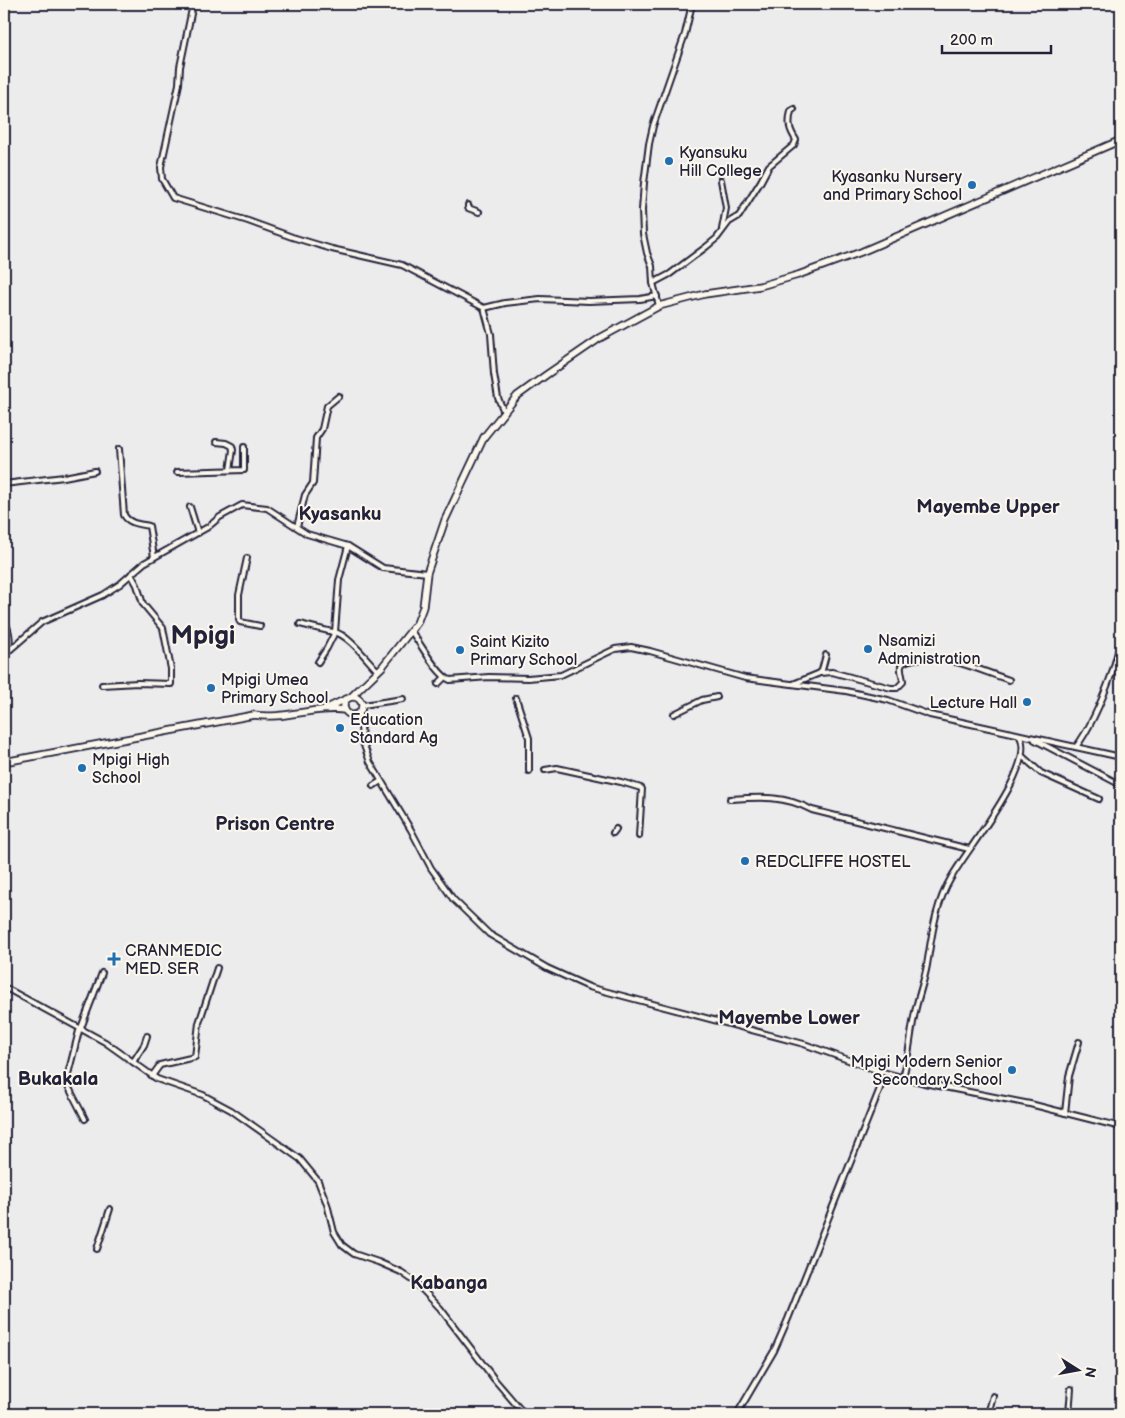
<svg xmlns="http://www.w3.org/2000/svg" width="1125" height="1418" viewBox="0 0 1125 1418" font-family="'Balsamiq Sans',sans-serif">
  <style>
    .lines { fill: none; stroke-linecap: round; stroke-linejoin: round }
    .minor-casing { stroke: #22223b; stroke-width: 8 }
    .secondary-casing { stroke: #22223b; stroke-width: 9 }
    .minor { stroke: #fbf7ec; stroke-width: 4 }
    .secondary { stroke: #fbf7ec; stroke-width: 5.5 }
    .poi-dot { fill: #1f6fb2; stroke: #fbf7ec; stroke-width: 2 }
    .labels { text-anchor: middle; stroke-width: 4; stroke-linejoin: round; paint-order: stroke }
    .poi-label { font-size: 16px; fill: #22223b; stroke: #fbf7ec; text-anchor: start }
    .quarter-label { font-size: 19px; font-weight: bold; fill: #22223b; stroke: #fbf7ec }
    .town-label { font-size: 26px; font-weight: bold; fill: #22223b; stroke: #fbf7ec }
  </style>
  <rect width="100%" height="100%" fill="#edeced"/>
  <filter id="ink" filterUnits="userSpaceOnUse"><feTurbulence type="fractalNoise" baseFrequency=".02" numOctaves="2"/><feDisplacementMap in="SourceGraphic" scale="10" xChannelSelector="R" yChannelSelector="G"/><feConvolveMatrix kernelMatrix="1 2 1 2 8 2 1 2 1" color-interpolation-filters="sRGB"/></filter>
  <g filter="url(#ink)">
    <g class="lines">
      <defs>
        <g id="minor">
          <path d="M193,4L180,67L179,84L161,167L162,179L173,198L248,221L292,237L332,249L402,265L484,308L491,334L494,374L498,398L504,412"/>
          <path d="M721,180L726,208L722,229"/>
          <path d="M468,205V208L479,212"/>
          <path d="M653,283L670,274L706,247L717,238L729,222L739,216L761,181L769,166L794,145L796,140C789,129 788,124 791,111L794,109"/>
          <path d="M659,306L653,283L652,266L647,253L643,234L642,210L644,183L649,144L653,126L685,34L692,4"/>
          <path d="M484,308L505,303L540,299L589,301L640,299L657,296"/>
          <path d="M216,442L226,443L232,446L233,450L230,470"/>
          <path d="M119,449L124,515C129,524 140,524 149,526L154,557"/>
          <path d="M177,472L244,470V447"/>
          <path d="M4,484L64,477L95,471"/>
          <path d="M190,507L198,533"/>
          <path d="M297,527L305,495L313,483L316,438L322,429L327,406L339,396"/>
          <path d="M247,558L239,595V620L240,622L260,626"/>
          <path d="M4,618C8,629 12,638 8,650"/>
          <path d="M300,624C312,627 323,630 334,632C348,634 368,661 378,671"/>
          <path d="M411,631C420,643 438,676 450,680L489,677L528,678L561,675L615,649L631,647L650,651L745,678L846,691L888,700L930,715L1121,757"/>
          <path d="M4,655L42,622L103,595L120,584L144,563L208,527L220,517L242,505L267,508L307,534L348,546L383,568L427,573"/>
          <path d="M318,662L327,648L335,632L339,580L348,546"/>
          <path d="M820,673L832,672L891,688H897L903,682C903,677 900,671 901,666C903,661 910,660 914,659C947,654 979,670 1009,680"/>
          <path d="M438,684L444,678"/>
          <path d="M793,684L820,673L822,670L826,655"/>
          <path d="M102,685L138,683L171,684V669L163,628L143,604L137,585L131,574"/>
          <path d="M516,698L529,738V771"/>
          <path d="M363,705L403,699"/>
          <path d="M360,713L362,740L370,762L411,830L431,868L453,899L489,934L547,968L589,987L804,1044L879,1071L924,1083L1030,1104L1121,1127"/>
          <path d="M674,714L702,700L717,697"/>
          <path d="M353,716L361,723"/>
          <path d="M1035,740L1121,785"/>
          <path d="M1076,747C1092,726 1103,698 1112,673C1115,664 1117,653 1121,643"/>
          <path d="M1022,756L1041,773L1099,799"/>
          <path d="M545,770L557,768L621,782L641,788L642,789L639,836"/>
          <path d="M373,786L381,781"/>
          <path d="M730,799C759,797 785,795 812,810L969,849"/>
          <path d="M613,833L616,829"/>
          <path d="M4,987L105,1042L157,1079L203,1095L231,1110L300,1159L318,1181L327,1204L334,1232L342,1245L354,1254L378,1262L401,1272L414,1281L440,1308L495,1380L519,1408L526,1414"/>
          <path d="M133,1062L144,1045L147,1036"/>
          <path d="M152,1076L160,1065L195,1057L199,1023L217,968"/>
          <path d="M903,1077C909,1057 910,1037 914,1017C917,999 924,983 927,965C932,935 935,905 951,878C966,850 1039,764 1019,735"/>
          <path d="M1065,1113L1069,1076L1079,1042"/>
          <path d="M85,1119L66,1082L79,1031L81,1028L102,973"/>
          <path d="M97,1249L110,1209"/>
          <path d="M737,1414L774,1351L788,1319L879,1091L882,1083L879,1071"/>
          <path d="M988,1414L993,1396"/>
          <path d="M1069,1414L1071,1389"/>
        </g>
        <g id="secondary">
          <circle cx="353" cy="706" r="9"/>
          <path d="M351,697L382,667L417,623L423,607L427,573L445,520L484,437L517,396L546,375L600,338L659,306L705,294L760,286L798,275L861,252L1121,140"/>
          <path d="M327,708L346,699"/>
          <path d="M4,762L254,715C284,720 314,706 345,710"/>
        </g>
      </defs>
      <use href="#minor" class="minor-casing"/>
      <use href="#secondary" class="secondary-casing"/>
      <use href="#minor" class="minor"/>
      <use href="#secondary" class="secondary"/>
    </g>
  </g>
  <g class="poi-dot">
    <circle cx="669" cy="161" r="5"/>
    <circle cx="972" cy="185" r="5"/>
    <circle cx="868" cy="649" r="5"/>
    <circle cx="460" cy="650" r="5"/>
    <circle cx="211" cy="688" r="5"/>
    <circle cx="1027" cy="702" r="5"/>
    <circle cx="340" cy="728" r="5"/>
    <circle cx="82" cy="768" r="5"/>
    <circle cx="745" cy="861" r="5"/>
    <path d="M111.5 951.5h5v5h5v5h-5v5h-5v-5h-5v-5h5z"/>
    <circle cx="1012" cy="1070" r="5"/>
  </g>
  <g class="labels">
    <g class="poi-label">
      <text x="679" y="158">Kyansuku<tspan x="679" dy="18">Hill College</tspan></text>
      <text x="962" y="182" text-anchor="end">Kyasanku Nursery<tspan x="962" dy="18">and Primary School</tspan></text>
      <text x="878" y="646">Nsamizi<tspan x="878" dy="18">Administration</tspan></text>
      <text x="470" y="647">Saint Kizito<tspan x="470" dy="18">Primary School</tspan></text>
      <text x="221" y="685">Mpigi Umea<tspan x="221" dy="18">Primary School</tspan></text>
      <text x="1017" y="708" text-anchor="end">Lecture Hall</text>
      <text x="350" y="725">Education<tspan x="350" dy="18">Standard Ag</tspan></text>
      <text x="92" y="765">Mpigi High<tspan x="92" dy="18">School</tspan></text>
      <text x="755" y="867">REDCLIFFE HOSTEL</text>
      <text x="125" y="956">CRANMEDIC<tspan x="125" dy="18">MED. SER</tspan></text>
      <text x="1002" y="1067" text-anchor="end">Mpigi Modern Senior<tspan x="1002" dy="18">Secondary School</tspan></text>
    </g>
    <g class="quarter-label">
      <text x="988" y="513">Mayembe Upper</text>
      <text x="340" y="520">Kyasanku</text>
      <text x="275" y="830">Prison Centre</text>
      <text x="789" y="1024">Mayembe Lower</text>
      <text x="58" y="1085">Bukakala</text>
      <text x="449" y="1289">Kabanga</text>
    </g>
    <g class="town-label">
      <text x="203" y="644">Mpigi</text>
    </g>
  </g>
  <rect width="1125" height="1418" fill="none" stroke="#fbf7ec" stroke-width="20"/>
  <rect x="10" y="10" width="1105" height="1398" fill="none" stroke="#22223b" stroke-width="2" filter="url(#ink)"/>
  <g transform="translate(1078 1370) rotate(101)" stroke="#fbf7ec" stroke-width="4" paint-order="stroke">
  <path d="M0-4L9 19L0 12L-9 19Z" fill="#22223b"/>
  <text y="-8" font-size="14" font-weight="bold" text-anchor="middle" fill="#22223b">N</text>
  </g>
  <path d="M942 45v8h109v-8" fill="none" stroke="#22223b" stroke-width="2.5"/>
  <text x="950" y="45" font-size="15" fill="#22223b" stroke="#fbf7ec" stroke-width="4" paint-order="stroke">200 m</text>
</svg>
